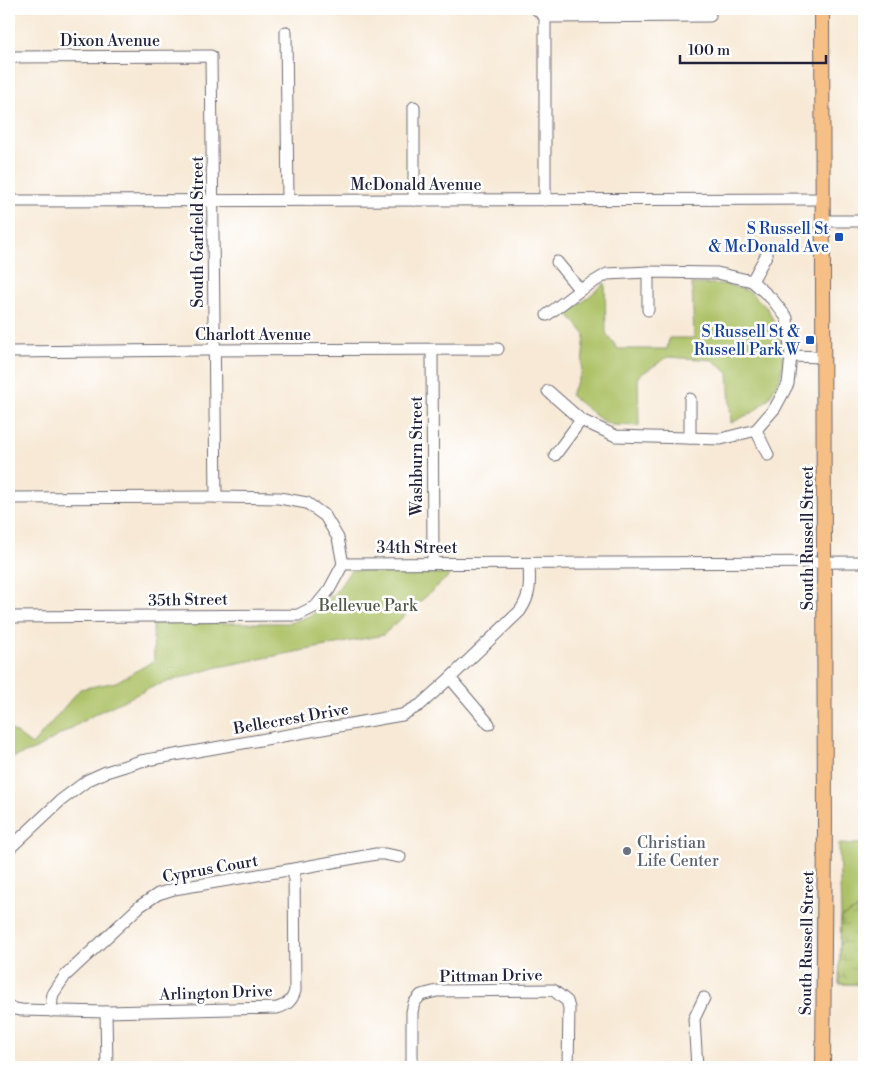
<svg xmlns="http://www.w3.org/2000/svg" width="873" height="1076" viewBox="0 0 873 1076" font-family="'Libre Bodoni',serif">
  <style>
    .green { fill: #adc267; stroke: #687251 }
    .wetland { fill: url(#wetland-marsh); stroke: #687251 }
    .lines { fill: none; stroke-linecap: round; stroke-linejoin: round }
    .minor-casing { stroke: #6d6871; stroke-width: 13 }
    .major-casing { stroke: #6d6871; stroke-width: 16 }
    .minor { stroke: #fff; stroke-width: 11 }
    .major { stroke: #f5bf86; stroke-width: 14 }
    .transit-dot { fill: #1a4fb4; stroke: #fff; stroke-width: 2 }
    .worship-dot { fill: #6b7280; stroke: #fff; stroke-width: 2 }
    .labels { text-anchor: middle; stroke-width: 5; stroke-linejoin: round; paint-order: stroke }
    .street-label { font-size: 16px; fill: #22223b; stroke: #fff }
    .transit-label { font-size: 16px; fill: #164399; stroke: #fff; text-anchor: end }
    .park-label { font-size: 16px; fill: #535a4a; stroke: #fff }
    .worship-label { font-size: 16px; fill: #5b616d; stroke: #fff; text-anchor: start }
  </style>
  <defs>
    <pattern id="wetland-marsh" width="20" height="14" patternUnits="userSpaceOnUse" patternTransform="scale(1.25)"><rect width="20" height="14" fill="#adc267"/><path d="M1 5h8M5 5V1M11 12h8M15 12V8" fill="none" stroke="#95a65a"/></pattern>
  </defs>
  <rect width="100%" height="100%" fill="#fff"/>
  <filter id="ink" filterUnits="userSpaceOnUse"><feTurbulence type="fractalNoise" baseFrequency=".02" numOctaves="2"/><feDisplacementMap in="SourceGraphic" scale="10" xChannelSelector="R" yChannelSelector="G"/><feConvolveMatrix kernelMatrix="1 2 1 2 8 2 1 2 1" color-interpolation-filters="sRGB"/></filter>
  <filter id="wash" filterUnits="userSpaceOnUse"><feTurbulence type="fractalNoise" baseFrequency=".0096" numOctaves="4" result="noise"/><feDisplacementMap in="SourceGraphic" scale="20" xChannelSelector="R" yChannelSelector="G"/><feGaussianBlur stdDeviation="1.12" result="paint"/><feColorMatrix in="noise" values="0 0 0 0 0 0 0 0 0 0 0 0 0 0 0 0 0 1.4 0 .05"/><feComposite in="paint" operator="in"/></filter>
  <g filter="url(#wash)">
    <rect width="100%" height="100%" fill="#f7e9d5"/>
    <g class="green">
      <path d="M605,283L606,333L618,349H667L669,338H694L692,284H725L749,291L768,309L777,329L782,346L783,362L780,378L769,398L755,411L731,423L728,373L713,360L668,357L638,376L639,426L612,425L600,419L570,395L581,374L585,335L568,314Z"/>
      <path d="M351,570L451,574L383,635L218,667L157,685L97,713L36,749L9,759V728L32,745L80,689L116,682L154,661L153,623H289L312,615L338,589Z"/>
      <path d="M839,844H864V984H839L841,917Z"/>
    </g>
    <path class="wetland" d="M864,906V984H839L841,917Z"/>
  </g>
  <g filter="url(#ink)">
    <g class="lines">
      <defs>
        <g id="minor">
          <path d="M536,9L545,17L710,16"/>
          <path d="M286,32L288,200"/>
          <path d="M9,57L211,56L216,497"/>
          <path d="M414,200V107"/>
          <path d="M545,200V9"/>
          <path d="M9,201L823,199"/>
          <path d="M823,221H864"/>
          <path d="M557,262L580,290"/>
          <path d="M648,272V310"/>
          <path d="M752,281L767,254"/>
          <path d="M547,315L580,290L607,274L648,272L717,273L752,281L772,299L787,318L791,356L788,384L775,408L756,430L721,439L616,436L581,420L548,391"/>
          <path d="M432,350L433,563"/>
          <path d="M9,352L203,350L498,349"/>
          <path d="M791,356L824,357"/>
          <path d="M690,399V438"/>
          <path d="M756,430L768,455"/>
          <path d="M555,455L581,420"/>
          <path d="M9,498L216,497L279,498L307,503L325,516L338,538L343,564L864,562"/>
          <path d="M9,617L298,615L316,606L329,590L343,564"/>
          <path d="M450,678L489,724"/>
          <path d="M9,849L60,801L88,780L106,772L141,761L390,717L402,715L420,705L450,678L520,611C531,595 530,583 529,564"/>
          <path d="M9,1008L21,1010L106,1012L277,1008C287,1005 292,1001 295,991L294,869"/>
          <path d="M51,1011L52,999L53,994L65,976L140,906L158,894L174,889L294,869L376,854H384L400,857"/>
          <path d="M106,1012L107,1067"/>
          <path d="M412,1067V1012L414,1003L421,995L437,991L553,990L567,1001L569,1008L568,1067"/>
          <path d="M697,1067L694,1019L704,998"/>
        </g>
        <path id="major" d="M822,9L825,822L823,1067"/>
      </defs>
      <use href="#minor" class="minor-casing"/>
      <use href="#major" class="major-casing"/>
      <use href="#minor" class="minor"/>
      <use href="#major" class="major"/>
    </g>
  </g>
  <g class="transit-dot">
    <rect x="834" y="232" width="10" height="10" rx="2.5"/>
    <rect x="805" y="335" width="10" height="10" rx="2.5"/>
  </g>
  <circle class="worship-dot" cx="627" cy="851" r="5"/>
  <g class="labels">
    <g class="street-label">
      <text x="110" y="46">Dixon Avenue</text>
      <text x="416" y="190">McDonald Avenue</text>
      <text transform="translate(197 232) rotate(-90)" y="6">South Garfield Street</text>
      <text x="253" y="340">Charlott Avenue</text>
      <text transform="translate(416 456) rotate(-90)" y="6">Washburn Street</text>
      <text transform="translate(807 538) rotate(-90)" y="6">South Russell Street</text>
      <text x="417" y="553">34th Street</text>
      <text transform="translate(188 599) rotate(-1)" y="6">35th Street</text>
      <text transform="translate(291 718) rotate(-10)" y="6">Bellecrest Drive</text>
      <text transform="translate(210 868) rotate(-10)" y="6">Cyprus Court</text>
      <text transform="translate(806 943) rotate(-89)" y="6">South Russell Street</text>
      <text transform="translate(491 975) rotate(-1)" y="6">Pittman Drive</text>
      <text transform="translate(216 992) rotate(-2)" y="6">Arlington Drive</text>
    </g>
    <g class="transit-label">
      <text x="829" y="234">S Russell St<tspan x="829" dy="18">&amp; McDonald Ave</tspan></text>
      <text x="800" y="337">S Russell St &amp;<tspan x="800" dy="18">Russell Park W</tspan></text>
    </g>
    <g class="park-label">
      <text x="368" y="611">Bellevue Park</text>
    </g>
    <g class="worship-label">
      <text x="637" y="848">Christian<tspan x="637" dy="18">Life Center</tspan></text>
    </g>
  </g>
  <rect width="873" height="1076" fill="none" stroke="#fff" stroke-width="30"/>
  <path d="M680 55v8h146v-8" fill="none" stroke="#22223b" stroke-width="2.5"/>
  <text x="688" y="55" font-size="15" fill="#22223b" stroke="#ffffff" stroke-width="4" paint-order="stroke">100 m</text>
</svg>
